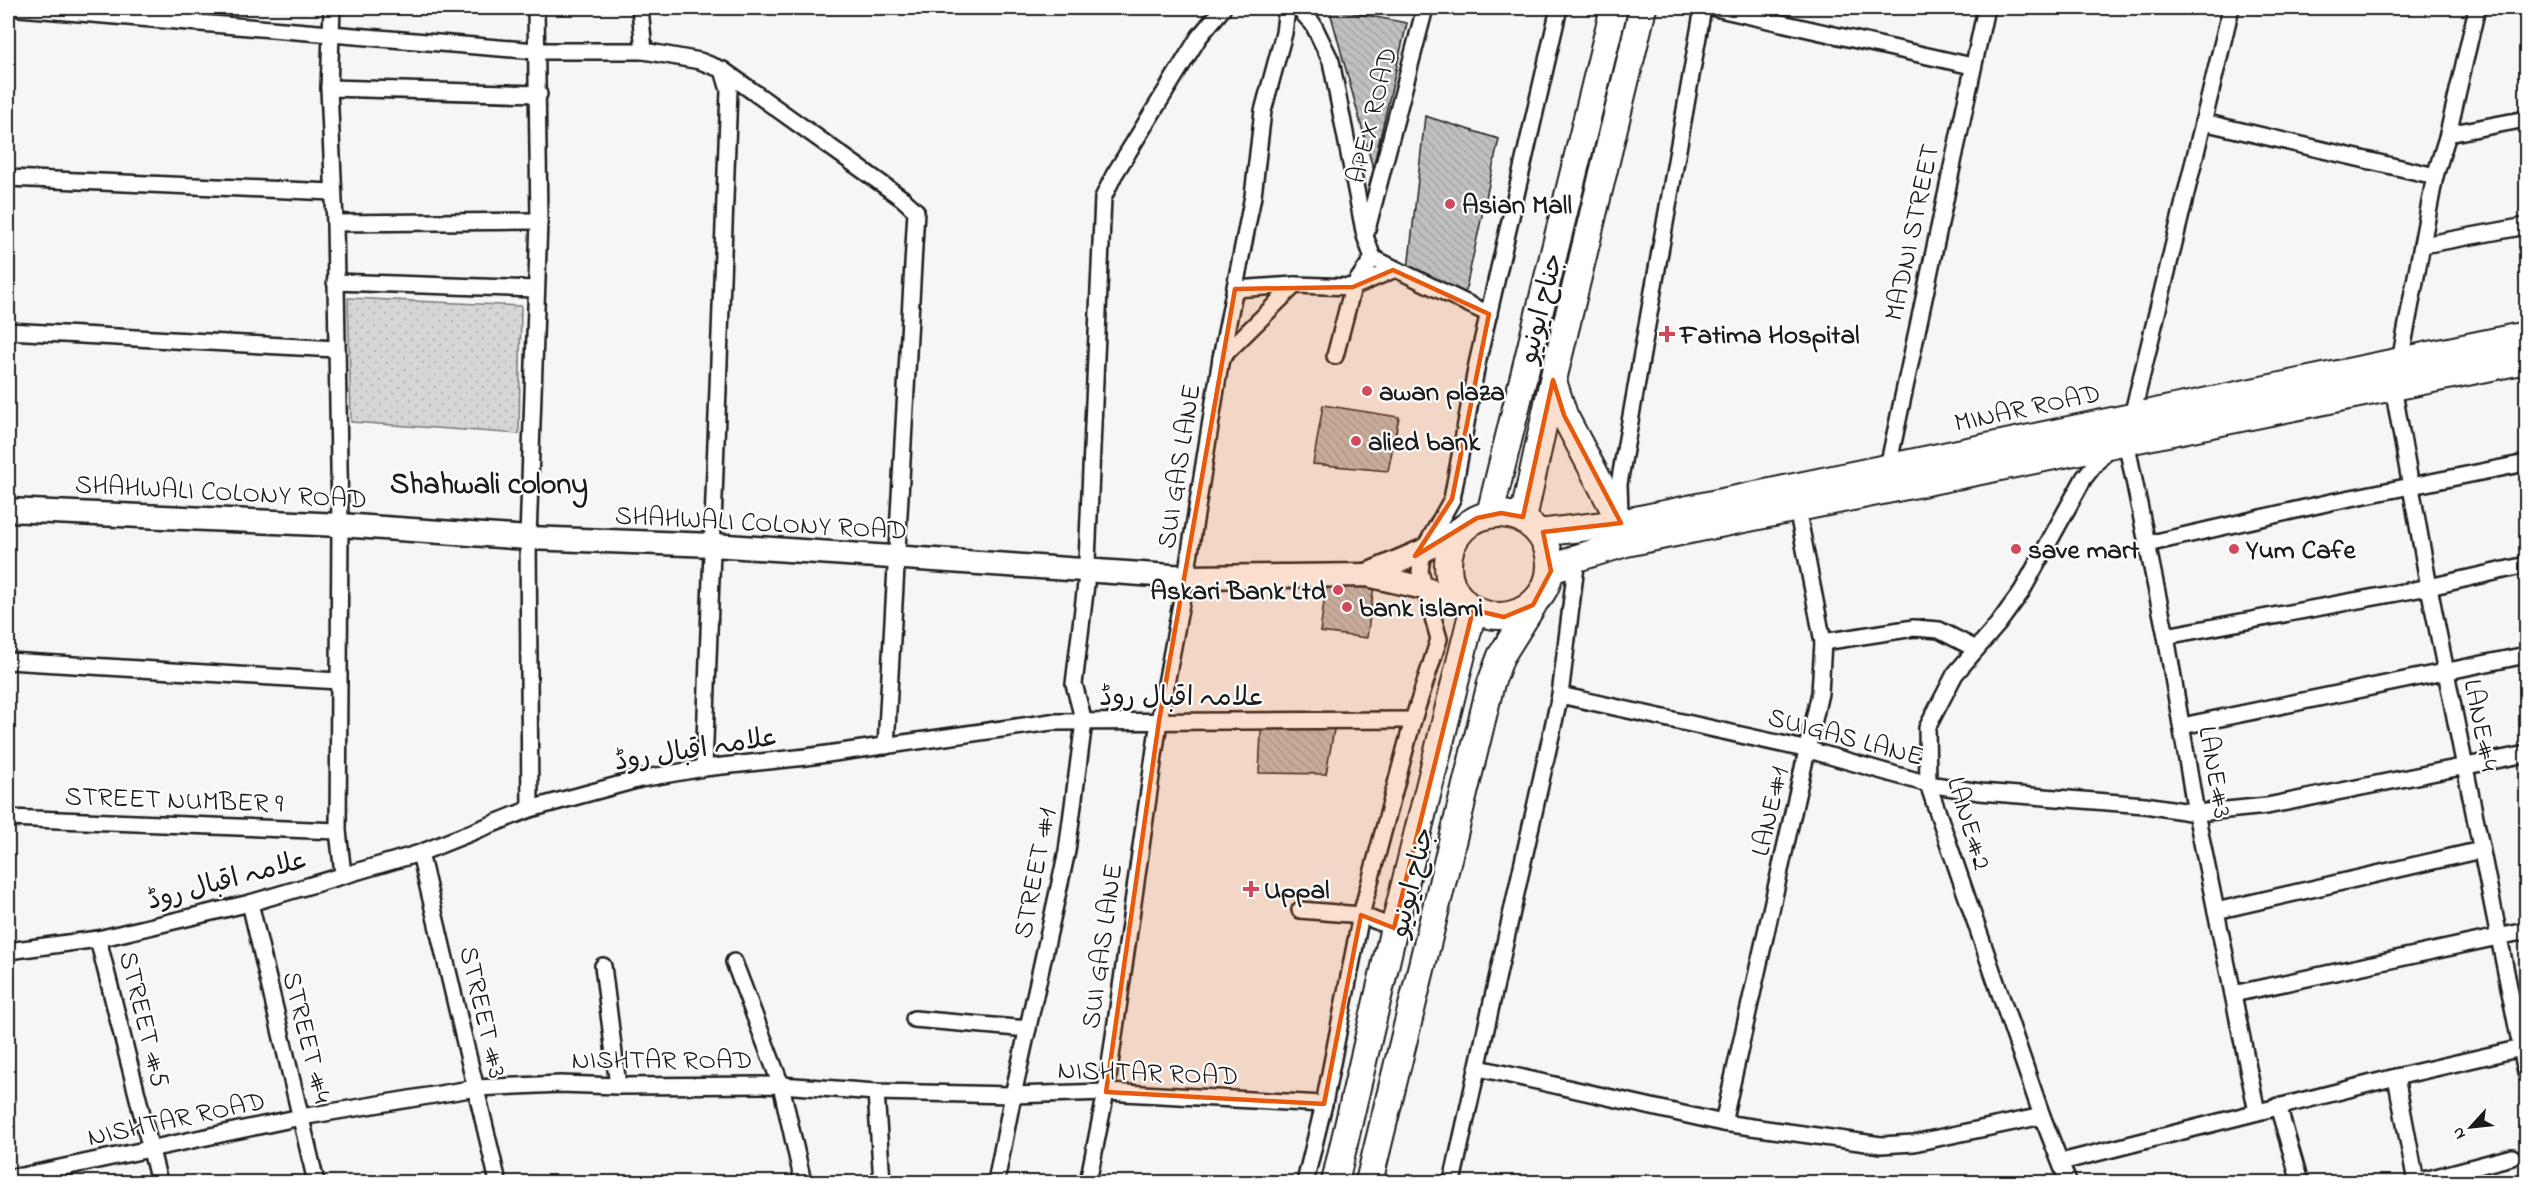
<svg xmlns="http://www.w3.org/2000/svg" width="2534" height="1190" viewBox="0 0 2534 1190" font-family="'Indie Flower','Playpen Sans Arabic',sans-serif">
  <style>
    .park { fill: url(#park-dots); stroke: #797979; stroke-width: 1.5 }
    .building { fill: url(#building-back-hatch); stroke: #1c1c1c; stroke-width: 1.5 }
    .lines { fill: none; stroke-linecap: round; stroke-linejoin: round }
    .minor-casing { stroke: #1c1c1c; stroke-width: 20 }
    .secondary-casing { stroke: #1c1c1c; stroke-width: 27 }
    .primary-casing { stroke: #1c1c1c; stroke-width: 30 }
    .minor { stroke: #fff; stroke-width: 15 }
    .secondary { stroke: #fff; stroke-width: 22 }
    .primary { stroke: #fff; stroke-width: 26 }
    .marked { fill: #e8590c; fill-opacity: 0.2; stroke: #e8590c; stroke-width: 4.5; stroke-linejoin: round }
    .poi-dot { fill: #d1495b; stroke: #fff; stroke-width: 2 }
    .labels { text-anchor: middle; stroke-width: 4.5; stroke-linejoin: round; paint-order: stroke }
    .street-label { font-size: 27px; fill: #1c1c1c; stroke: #fff }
    .poi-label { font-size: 27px; font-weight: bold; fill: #1c1c1c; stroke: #fff; text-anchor: start }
    .quarter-label { font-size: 30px; font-weight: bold; fill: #1c1c1c; stroke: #fff }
  </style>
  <defs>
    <pattern id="park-dots" width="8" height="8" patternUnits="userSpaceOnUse" patternTransform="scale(1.5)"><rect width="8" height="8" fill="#d6d6d6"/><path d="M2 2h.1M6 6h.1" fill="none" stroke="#b7b7b7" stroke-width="1.8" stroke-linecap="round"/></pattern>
    <pattern id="building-back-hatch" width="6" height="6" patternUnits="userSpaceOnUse" patternTransform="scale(1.5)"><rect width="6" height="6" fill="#c0c0c0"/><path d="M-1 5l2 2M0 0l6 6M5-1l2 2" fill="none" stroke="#a4a4a4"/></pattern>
  </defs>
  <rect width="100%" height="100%" fill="#f6f6f6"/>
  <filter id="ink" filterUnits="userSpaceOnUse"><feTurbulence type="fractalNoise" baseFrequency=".0167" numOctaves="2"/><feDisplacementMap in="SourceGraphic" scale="12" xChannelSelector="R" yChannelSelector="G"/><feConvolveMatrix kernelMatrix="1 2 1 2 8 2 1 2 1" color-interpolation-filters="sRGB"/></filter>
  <g filter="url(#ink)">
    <path class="park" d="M348,298L521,306L519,434L351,422Z"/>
    <g class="building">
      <path d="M1329,8L1407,23L1373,168Z"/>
      <path d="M1425,116L1499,139L1464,297L1408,270Z"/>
      <path d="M1323,405L1399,417L1388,471L1313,464Z"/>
      <path d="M1327,579L1374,585L1367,638L1320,632Z"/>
      <path d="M1262,713H1337L1326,774L1259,773Z"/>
    </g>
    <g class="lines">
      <defs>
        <g id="minor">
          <path d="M19,8L536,51H644"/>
          <path d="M332,8L329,88L335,223L340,525L338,831L343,874"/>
          <path d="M640,8L644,51L700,61L723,70L903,199L916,211L886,746"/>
          <path d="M1298,8L1313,24L1331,61L1365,236L1373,258L1489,314"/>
          <path d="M1715,8L1972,66"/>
          <path d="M329,88L539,94"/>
          <path d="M2203,122L2435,176"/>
          <path d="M2448,134L2526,119"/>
          <path d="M8,178L333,192"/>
          <path d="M335,223L539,221"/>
          <path d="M1366,233L1425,8"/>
          <path d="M2423,245L2526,226"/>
          <path d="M335,282L536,289"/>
          <path d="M1235,289L1295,285L1353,287L1393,270"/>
          <path d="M8,331L336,349"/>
          <path d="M1335,356L1353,287L1373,258"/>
          <path d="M1221,358L1295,285"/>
          <path d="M2400,361L2435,176L2448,134L2477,8"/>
          <path d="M2393,387L2429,587L2526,1072"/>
          <path d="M2132,416L2231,8"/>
          <path d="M2126,441L2166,636L2196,813L2257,1112"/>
          <path d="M1888,467L1986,8"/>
          <path d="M1620,513L1619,484L1703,8"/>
          <path d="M2147,544L2331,502L2526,463"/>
          <path d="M2166,636L2429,587L2526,565"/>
          <path d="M1823,642L1914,628L1939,630L1976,649"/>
          <path d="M8,661L338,681"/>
          <path d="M1560,695L1809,750L1928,784L1980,792L2145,805L2196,813L2267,806L2526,754"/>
          <path d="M2182,726L2526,655"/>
          <path d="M704,768L729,90L723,70"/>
          <path d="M530,809L528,538L539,221L536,8"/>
          <path d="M8,818L338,831"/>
          <path d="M420,853L498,1182"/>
          <path d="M250,903L316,1182"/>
          <path d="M1300,910L1361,915L1394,928"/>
          <path d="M2216,911L2481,850"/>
          <path d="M98,939L159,1182"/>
          <path d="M8,951L98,939L250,903L420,853L530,809L640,779L704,768L806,757L1051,722L1413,720"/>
          <path d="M734,962L781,1085L803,1182"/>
          <path d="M603,966L618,1086"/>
          <path d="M2233,994L2526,931"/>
          <path d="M914,1019L1028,1029"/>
          <path d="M1479,1068L1723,1123L1881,1145L1914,1143L2042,1116"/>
          <path d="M2396,1077L2416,1182"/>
          <path d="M876,1092L882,1182"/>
          <path d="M2278,1106L2300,1182"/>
          <path d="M1723,1123L1820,693L1823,642L1797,508"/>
          <path d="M2061,1162L2396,1077L2526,1047"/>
          <path d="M8,1177L22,1176L301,1117L476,1088L560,1084L618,1086L781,1085L876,1092L1013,1095L1106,1092L1324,1104"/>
          <path d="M996,1182L1013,1095L1067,851L1084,722L1074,684L1086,584L1103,198L1114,175L1199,37L1223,8"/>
          <path d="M1088,1182L1106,1092L1159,721L1186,577L1221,358L1253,196L1263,111L1284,33L1287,8"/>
          <path d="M1305,1182L1324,1104L1361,915L1413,720L1439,639L1420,571L1423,551L1452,499L1477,364L1559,8"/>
          <path d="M1452,1182L1560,695L1577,558"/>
          <path d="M2068,1182L2042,1116L1928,784L1927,728L1955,674L1998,624L2022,591L2084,478L2110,445"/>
          <path d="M2417,1182L2512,1157"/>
        </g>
        <g id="secondary">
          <path d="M8,510L340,525L528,538L713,545L1186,577L1367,575L1424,588L1462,602"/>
          <path d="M1367,575L1423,551L1477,518"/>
        </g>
        <g id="primary">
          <path d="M1554,384L1564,415L1621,523"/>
          <circle cx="1499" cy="565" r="51"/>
          <path d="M1490,514L1614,8"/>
          <path d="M1523,519L1553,380L1643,8"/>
          <path d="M1539,533L1621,523L2526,335"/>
          <path d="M1551,571L1577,558L1626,543L2526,360"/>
          <path d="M1335,1182L1394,928L1473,610"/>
          <path d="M1369,1182L1491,683L1501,656L1533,605"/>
        </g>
      </defs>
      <use href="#minor" class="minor-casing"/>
      <use href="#secondary" class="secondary-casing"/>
      <use href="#primary" class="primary-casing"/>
      <use href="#minor" class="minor"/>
      <use href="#secondary" class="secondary"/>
      <use href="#primary" class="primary"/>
    </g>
  </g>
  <path class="marked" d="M1393,270L1489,314L1452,499L1415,556L1477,518L1501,513L1523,517L1553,380L1564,415L1621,523L1543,532L1551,571L1533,605L1504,617L1473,610L1394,928L1361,915L1324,1104L1106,1092L1159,721L1235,289L1353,287Z"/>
  <g class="poi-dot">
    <circle cx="1450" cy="204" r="6"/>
    <path d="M1664 325h6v6h6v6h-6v6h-6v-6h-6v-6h6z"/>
    <circle cx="1367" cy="391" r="6"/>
    <circle cx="1356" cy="441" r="6"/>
    <circle cx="2016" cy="549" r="6"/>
    <circle cx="2234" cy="549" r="6"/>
    <circle cx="1338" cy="590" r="6"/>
    <circle cx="1347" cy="607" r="6"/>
    <path d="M1248 880h6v6h6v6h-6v6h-6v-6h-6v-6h6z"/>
  </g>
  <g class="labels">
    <g class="street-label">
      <text transform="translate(1371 115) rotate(-76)" y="9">APEX ROAD</text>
      <text transform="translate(1911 232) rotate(-78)" y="9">MADNI STREET</text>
      <text transform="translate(1540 308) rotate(-76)" y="9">جناح ایونیو</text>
      <text transform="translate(2027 407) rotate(-12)" y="9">MINAR ROAD</text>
      <text transform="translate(1178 466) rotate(-81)" y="9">SUI GAS LANE</text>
      <text transform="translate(221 491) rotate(3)" y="9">SHAHWALI COLONY ROAD</text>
      <text transform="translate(761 522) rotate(3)" y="9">SHAHWALI COLONY ROAD</text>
      <text x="1182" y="705">علامہ اقبال روڈ</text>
      <text transform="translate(2482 725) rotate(79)" y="9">LANE#4</text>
      <text transform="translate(1846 736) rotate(15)" y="9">SUIGAS LANE</text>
      <text transform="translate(696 748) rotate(-9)" y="9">علامہ اقبال روڈ</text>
      <text transform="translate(2216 772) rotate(80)" y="9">LANE#3</text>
      <text transform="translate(174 799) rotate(2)" y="9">STREET NUMBER 9</text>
      <text transform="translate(1769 811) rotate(-77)" y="9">LANE#1</text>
      <text transform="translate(1970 823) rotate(73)" y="9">LANE#2</text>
      <text transform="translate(1034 873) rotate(-79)" y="9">STREET #1</text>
      <text transform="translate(227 879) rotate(-15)" y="9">علامہ اقبال روڈ</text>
      <text transform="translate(1411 882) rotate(-76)" y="9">جناح ایونیو</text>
      <text transform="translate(1101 946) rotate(-82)" y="9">SUI GAS LANE</text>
      <text transform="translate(484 1012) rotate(77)" y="9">STREET #3</text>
      <text transform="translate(145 1019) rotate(76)" y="9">STREET #5</text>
      <text transform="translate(308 1037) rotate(76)" y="9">STREET #4</text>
      <text x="662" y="1068">NISHTAR ROAD</text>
      <text transform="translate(1148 1072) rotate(2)" y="9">NISHTAR ROAD</text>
      <text transform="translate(176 1118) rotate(-12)" y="9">NISHTAR ROAD</text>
    </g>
    <g class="poi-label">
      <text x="1462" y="213">Asian Mall</text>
      <text x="1680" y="343">Fatima Hospital</text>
      <text x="1379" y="400">awan plaza</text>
      <text x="1368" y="450">alied bank</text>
      <text x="2028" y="558">save mart</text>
      <text x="2246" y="558">Yum Cafe</text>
      <text x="1326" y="599" text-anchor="end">Askari Bank Ltd</text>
      <text x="1359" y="616">bank islami</text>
      <text x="1264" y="898">Uppal</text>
    </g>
    <g class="quarter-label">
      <text x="489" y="493">Shahwali colony</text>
    </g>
  </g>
  <rect width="2534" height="1190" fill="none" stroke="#fff" stroke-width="30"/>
  <rect x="15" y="15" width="2504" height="1160" fill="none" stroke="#1c1c1c" stroke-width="2" filter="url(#ink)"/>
  <g transform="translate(2471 1127) rotate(243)" stroke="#ffffff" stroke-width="4.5" paint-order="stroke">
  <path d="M0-4.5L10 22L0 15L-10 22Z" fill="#1c1c1c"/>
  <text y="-9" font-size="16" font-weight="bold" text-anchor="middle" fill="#1c1c1c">N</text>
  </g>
</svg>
